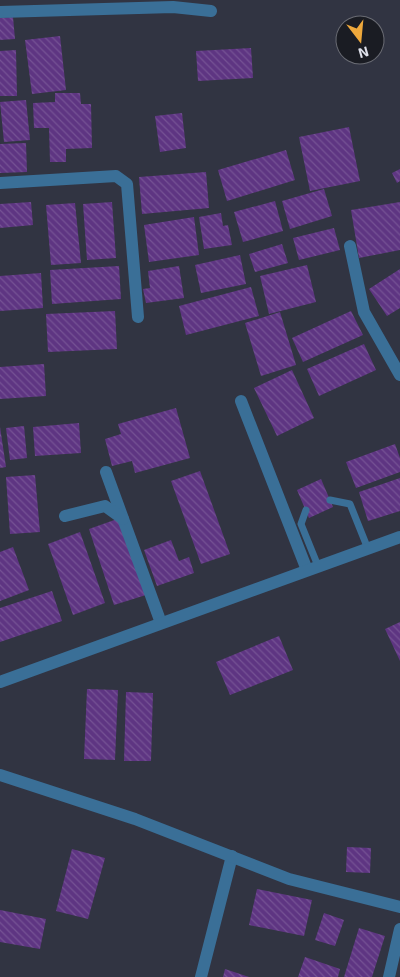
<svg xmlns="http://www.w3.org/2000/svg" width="400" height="977" viewBox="0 0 400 977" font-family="'Exo 2',sans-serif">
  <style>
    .building { fill: url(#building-back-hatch) }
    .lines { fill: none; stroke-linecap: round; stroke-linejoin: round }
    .service { stroke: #3a6f97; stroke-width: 7 }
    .minor { stroke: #3a6f97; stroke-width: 12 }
    .tertiary { stroke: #3a6f97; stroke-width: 12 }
  </style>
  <defs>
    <pattern id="building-back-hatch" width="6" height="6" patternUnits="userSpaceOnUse" patternTransform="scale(1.25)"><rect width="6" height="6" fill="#5e3582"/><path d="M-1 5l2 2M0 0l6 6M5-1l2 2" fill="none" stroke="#755294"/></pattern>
  </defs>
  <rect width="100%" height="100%" fill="#313442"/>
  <g class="building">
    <path d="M13,17L15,39L0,40V18Z"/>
    <path d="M60,36L66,90L32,94L25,40Z"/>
    <path d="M251,48L253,78L198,81L196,51Z"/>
    <path d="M16,50L17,96H0V51Z"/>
    <path d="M55,93H80L81,104H91L92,148L66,149V162H50L49,128H34L33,103L55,102Z"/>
    <path d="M26,100L30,140L4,142L0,102Z"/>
    <path d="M182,113L186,148L160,152L155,116Z"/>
    <path d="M349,127L360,181L310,191L299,137Z"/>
    <path d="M26,143L27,172L0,173V144Z"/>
    <path d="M286,150L295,180L227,201L218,170Z"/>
    <path d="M400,169V181L397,183L392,173Z"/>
    <path d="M206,172L209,208L142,214L139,177Z"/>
    <path d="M324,189L332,216L290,229L282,201Z"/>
    <path d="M275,201L283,231L243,242L234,212Z"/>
    <path d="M31,202L33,225L0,228V204Z"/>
    <path d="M112,202L116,258L87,260L83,204Z"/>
    <path d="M400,202V250L359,258L351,210Z"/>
    <path d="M75,203L81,263L51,265L46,205Z"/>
    <path d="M221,213L223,226L228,225L232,245L204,249L199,217Z"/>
    <path d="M194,217L199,255L149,262L144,225Z"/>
    <path d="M334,228L340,250L299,260L293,238Z"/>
    <path d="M282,244L288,263L255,272L249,254Z"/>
    <path d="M240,255L246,284L201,293L195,265Z"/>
    <path d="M307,265L316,302L269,314L260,276Z"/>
    <path d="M119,266L121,299L52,304L50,270Z"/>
    <path d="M179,266L184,298L146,303L143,289L150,288L148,271Z"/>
    <path d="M400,269V308L387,316L369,289Z"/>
    <path d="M41,273L43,308L0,311V276Z"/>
    <path d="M251,287L259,316L186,335L179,306Z"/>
    <path d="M115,311L117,349L48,352L46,314Z"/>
    <path d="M351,311L363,335L303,362L292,338Z"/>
    <path d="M280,312L296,365L261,376L245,323Z"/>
    <path d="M364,344L376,370L319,396L307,369Z"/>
    <path d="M44,364L46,396L0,399V367Z"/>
    <path d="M292,370L314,418L277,436L254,388Z"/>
    <path d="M176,408L190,458L135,473L132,461L112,466L105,439L121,434L118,424Z"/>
    <path d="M79,423L81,453L35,456L33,427Z"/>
    <path d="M24,426L27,458L10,460L6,428Z"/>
    <path d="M0,427L6,467L0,468Z"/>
    <path d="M395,444L400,458V472L356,488L346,462Z"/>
    <path d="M200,471L230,554L201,564L171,481Z"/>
    <path d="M35,475L40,532L10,534L6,477Z"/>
    <path d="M400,478V511L368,521L359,492Z"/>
    <path d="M321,479L333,507L309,518L297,490Z"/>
    <path d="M120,518L146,595L114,605L89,529Z"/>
    <path d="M80,532L105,603L73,615L48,544Z"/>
    <path d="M171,540L179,561L189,557L194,573L157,586L144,550Z"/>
    <path d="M13,547L29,590L0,601V552Z"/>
    <path d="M52,591L62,621L0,642V608Z"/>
    <path d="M400,622V661L385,629Z"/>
    <path d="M279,636L293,670L230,695L216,662Z"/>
    <path d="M87,689L118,690L115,760L84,759Z"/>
    <path d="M126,692L153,693L151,761H124Z"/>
    <path d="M347,847L371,848L370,873L346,872Z"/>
    <path d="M72,849L105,858L88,919L56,911Z"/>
    <path d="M257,889L312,900L304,936L249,925Z"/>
    <path d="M0,910L46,919L40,949L0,942Z"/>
    <path d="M324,913L344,920L335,946L315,940Z"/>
    <path d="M359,928L385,936L372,977H344Z"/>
    <path d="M305,957L340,969L338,977H298Z"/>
    <path d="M225,969L249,977H223Z"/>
  </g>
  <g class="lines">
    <g class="service">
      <path d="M330,500L350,504L368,549"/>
      <path d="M306,510L301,524L318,566"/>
    </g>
    <g class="minor">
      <path d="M0,12L173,7L211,11"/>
      <path d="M0,183L116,176L127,184L138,317"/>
      <path d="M350,246L364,312L400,375"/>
      <path d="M241,401L307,570"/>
      <path d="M106,472L161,623"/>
      <path d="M65,516L105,506L123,519"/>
      <path d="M201,977L232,856"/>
      <path d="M389,977L400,929"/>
    </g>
    <g class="tertiary">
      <path d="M0,682L400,537"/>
      <path d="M0,775L135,819L289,879L400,907"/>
    </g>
  </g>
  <g transform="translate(360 40) rotate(164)"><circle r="24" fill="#1a1c23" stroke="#696b73"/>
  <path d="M0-4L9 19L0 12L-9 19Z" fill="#eea83c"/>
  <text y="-8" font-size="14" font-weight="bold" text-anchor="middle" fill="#dfe1eb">N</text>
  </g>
</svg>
